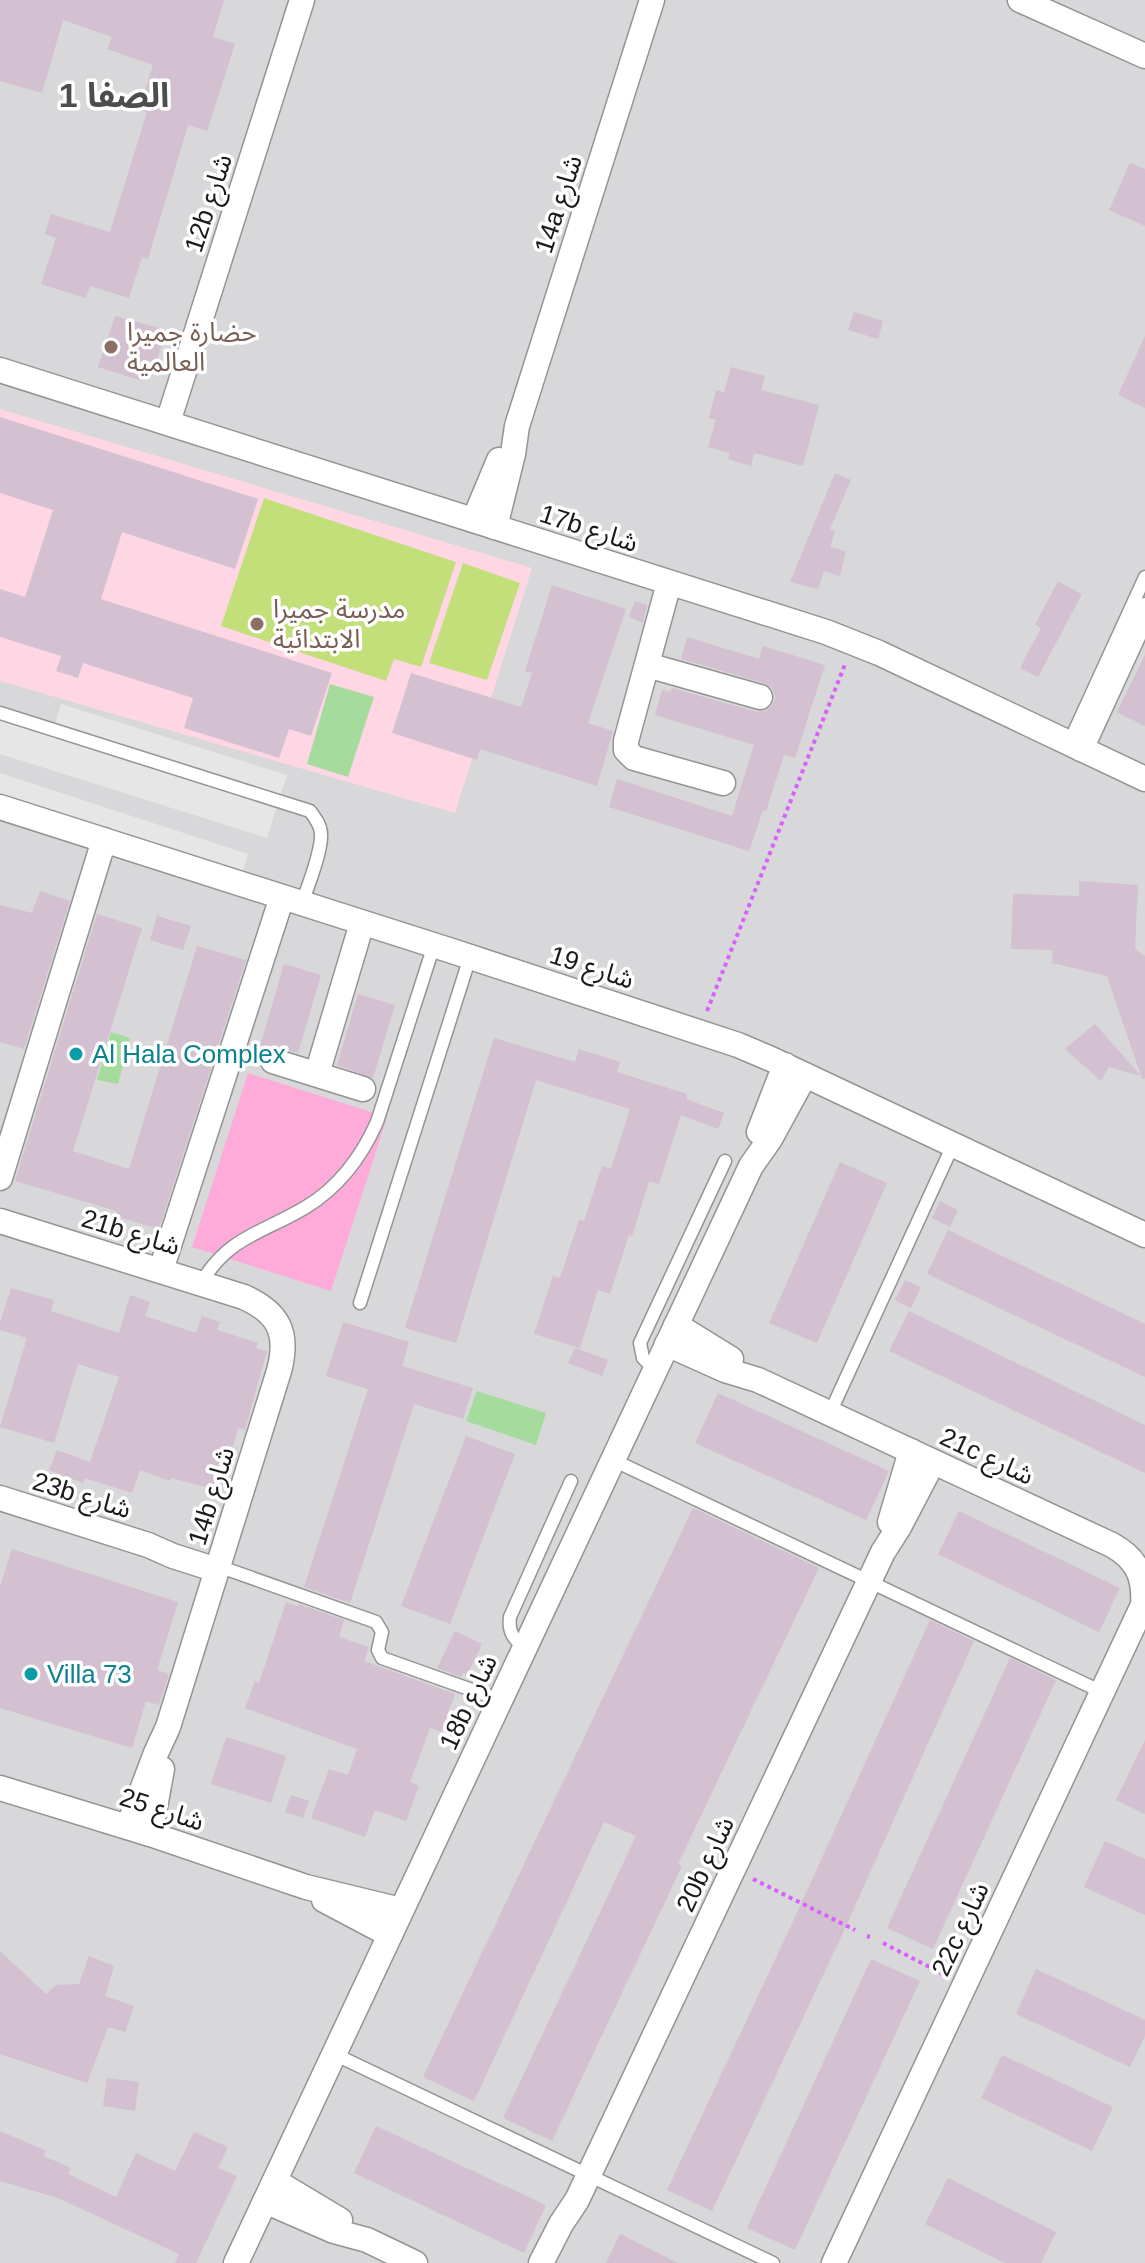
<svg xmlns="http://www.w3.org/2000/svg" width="1145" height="2263" viewBox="0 0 1145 2263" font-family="Arial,'Noto Sans Arabic',sans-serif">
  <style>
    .residential { fill: #d8d7d9 }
    .education { fill: #ffd6e4 }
    .sand { fill: #ffabd9 }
    .pitch { fill: #c3df7a }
    .parking { fill: #e6e6e6 }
    .water { fill: #a5dc9e }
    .building { fill: #d3c0d1 }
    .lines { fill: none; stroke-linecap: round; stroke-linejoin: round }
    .lane-casing { stroke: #949494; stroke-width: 15 }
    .street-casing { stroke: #949494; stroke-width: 27 }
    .path { stroke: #d860fd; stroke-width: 4; stroke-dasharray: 4 4; stroke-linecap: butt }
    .lane { stroke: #fff; stroke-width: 12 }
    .street { stroke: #fff; stroke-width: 24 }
    .education-dot { fill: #8d6e63; stroke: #fff; stroke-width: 3 }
    .culture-dot { fill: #0f9aa8; stroke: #fff; stroke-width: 3 }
    .labels { text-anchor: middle; stroke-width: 7; stroke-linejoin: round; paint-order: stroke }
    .street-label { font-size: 26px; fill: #1a1a1a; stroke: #fff }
    .education-label { font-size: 26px; fill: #785e54; stroke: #fff; text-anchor: start }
    .culture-label { font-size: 26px; fill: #0d838f; stroke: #fff; text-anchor: start }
    .district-label { font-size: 34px; font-weight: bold; fill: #4d4d4d; stroke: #fff }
  </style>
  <rect width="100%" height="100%" fill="#eddfe8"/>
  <rect class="residential" x="0" y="0" width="1145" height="2263"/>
  <path class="education" d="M0,409L532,568L455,813L0,681Z"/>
  <path class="sand" d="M248,1073L387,1117L331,1291L192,1247Z"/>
  <g class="pitch">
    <path d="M264,498L456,562L421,667L394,659L386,681L221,626Z"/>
    <path d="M463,563L520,583L487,680L429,663Z"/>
  </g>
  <g class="parking">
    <path d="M61,704L287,775L267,838L0,754V710L54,727Z"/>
    <path d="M0,773L248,854L242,874L0,795Z"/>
  </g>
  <g class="water">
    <path d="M330,684L374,697L348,777L307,764Z"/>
    <path d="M111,1032L130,1038L118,1084L97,1080Z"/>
    <path d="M477,1391L546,1413L536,1445L466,1421Z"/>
  </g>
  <g class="building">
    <path d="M0,0H224L213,37L235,44L207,131L188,125L148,259L142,257L129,298L90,286L86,298L41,284L56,238L45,234L51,214L110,232L147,112L139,109L153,65L107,49L112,37L63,20L42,93L0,81Z"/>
    <path d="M1130,163L1145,169V226L1109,210Z"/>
    <path d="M854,312L883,321L878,339L848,330Z"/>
    <path d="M115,316L166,330L155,367L139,380L98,367Z"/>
    <path d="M1145,336V408L1118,395Z"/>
    <path d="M731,367L765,376L761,390L819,405L803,466L754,453L751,466L728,459L730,453L708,447L716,420L709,418L716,390L724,392Z"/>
    <path d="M0,417L258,499L235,569L122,532L101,599L332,673L311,736L289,729L279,758L184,728L193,698L83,663L78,678L56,671L61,656L0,637V589L25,597L53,510L0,493Z"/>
    <path d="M835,473L851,480L830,529L835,531L830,547L846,551L840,576L824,571L818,589L790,582Z"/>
    <path d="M1058,581L1082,594L1038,677L1020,668L1041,628L1035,625Z"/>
    <path d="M552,585L626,609L588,723L613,731L597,786L480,749L477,760L392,733L411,673L521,707L532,673L525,671Z"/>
    <path d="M635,601L647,605L643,623L629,617Z"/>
    <path d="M687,637L759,659L763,646L825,665L795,758L784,755L766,811L763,810L749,851L609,807L617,779L732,816L754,745L655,715L662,690L670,692L672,688L757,712L764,711L771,707L775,700V694L771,687L764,683L681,659Z"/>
    <path d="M1145,655V726L1117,712Z"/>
    <path d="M1079,881L1138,885L1135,949L1145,956V1078L1142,1079L1107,976L1052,963L1053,950L1011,949L1013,894L1079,896Z"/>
    <path d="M40,891L70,901L24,1049L0,1042V905L32,913Z"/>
    <path d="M97,914L142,928L73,1151L129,1169L197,946L246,960L159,1229L115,1216L117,1211L15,1181Z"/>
    <path d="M157,916L191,926L183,950L150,940Z"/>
    <path d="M284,964L321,975L298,1053L277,1047H269L262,1051L259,1050Z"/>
    <path d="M358,994L395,1005L373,1078L337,1065Z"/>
    <path d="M1095,1024L1141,1076L1109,1067L1101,1081L1065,1049Z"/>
    <path d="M494,1038L575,1062L579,1049L620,1062L617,1072L687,1094L686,1099L724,1113L718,1129L681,1115L659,1184L649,1181L632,1236L629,1235L610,1294L598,1290L580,1348L534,1334L553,1276L560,1278L579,1220L584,1221L602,1166L611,1169L630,1109L536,1080L456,1343L405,1328Z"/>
    <path d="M840,1162L887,1183L817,1343L769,1323Z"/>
    <path d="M940,1201L958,1210L950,1227L932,1218Z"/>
    <path d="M948,1230L1145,1324V1377L927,1274Z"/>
    <path d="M905,1280L921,1287L911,1308L895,1300Z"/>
    <path d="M11,1288L54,1300L51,1311L119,1333L130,1295L150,1302L145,1316L196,1333L202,1316L220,1322L217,1330L258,1343L256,1348L267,1351L245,1430L238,1428L221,1491L171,1478L170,1481L140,1470L132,1493L85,1478L83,1483L49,1470L57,1450L90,1462L119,1377L78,1364L54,1443L0,1427L27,1338L0,1330V1323Z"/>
    <path d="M909,1311L1145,1425V1473L889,1351Z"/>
    <path d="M343,1322L409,1342L402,1366L473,1388L463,1419L414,1404L350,1603L304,1587L368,1389L326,1376Z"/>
    <path d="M575,1348L608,1360L602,1376L568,1363Z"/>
    <path d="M718,1393L889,1471L866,1520L695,1443Z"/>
    <path d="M466,1436L515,1454L450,1624L401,1606Z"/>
    <path d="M693,1508L819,1568L678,1864L682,1866L552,2141L503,2118L636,1836L604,1822L474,2101L423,2077Z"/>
    <path d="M959,1511L1120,1588L1099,1632L938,1554Z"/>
    <path d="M12,1549L178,1602L157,1670L169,1674L159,1705L146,1701L132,1748L0,1708V1587Z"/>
    <path d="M286,1602L298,1606V1604L344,1620L339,1637L369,1647L364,1661L455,1694L441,1732L430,1728L410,1782L419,1786L406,1821L375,1810L365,1837L311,1818L329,1769L348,1775L357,1749L245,1708L255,1681L259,1683Z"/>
    <path d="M930,1620L974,1641L842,1935L712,2211L667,2190L795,1917Z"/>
    <path d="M455,1631L482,1644L467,1675L463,1673L461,1677L437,1668Z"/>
    <path d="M1010,1658L1056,1680L933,1949L887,1928Z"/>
    <path d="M226,1737L286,1756L271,1803L211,1784Z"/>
    <path d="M1145,1740V1814L1116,1800Z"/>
    <path d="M291,1795L309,1801L303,1818L285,1812Z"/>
    <path d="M1105,1841L1145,1859V1915L1084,1887Z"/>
    <path d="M0,1951L46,1994L56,1985L79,1984L89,1956L114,1966L105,1996L134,2006L125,2032L108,2027L87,2083L0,2054Z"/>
    <path d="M871,1959L920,1981L795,2250L747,2228Z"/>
    <path d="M1036,1969L1145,2020V2036L1130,2067L1016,2014Z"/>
    <path d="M1002,2055L1113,2107L1092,2151L981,2098Z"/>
    <path d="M107,2078L139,2082L135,2111L103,2106Z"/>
    <path d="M376,2126L546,2205L524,2253L354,2173Z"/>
    <path d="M0,2131L45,2150L44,2156L71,2168L68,2174L116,2197L136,2153L175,2171L194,2132L228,2147L218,2168L237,2176L196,2263H175L179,2254L58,2198L0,2181Z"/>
    <path d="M948,2178L1056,2232L1041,2263H1005L925,2224Z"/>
    <path d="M620,2234L678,2263H606Z"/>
  </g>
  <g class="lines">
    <defs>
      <g id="lane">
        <path d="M0,713L310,811C315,818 321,825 321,834C322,851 308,886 302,903"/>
        <path d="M1069,743L1145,577"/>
        <path d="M201,1283C229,1236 263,1233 306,1207C339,1187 361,1158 377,1122L434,945"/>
        <path d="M360,1303L470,957"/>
        <path d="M655,1370L643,1358L640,1343L725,1161"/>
        <path d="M830,1413L953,1145"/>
        <path d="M613,1460L1102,1692"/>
        <path d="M218,1566L376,1622L382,1632L378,1650L382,1658L500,1700"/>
        <path d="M525,1647C513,1640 508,1631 510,1617L571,1481"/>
        <path d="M334,2054L773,2263"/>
      </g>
      <g id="street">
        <path d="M1020,0L1145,56"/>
        <path d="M0,370L826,632L879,653L1145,779"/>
        <path d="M168,422L302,0"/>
        <path d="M474,520L499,460"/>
        <path d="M495,527L513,454L517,426L652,0"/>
        <path d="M669,583L626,741V750L634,758L723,783"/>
        <path d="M647,665L760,697"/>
        <path d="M1081,749L1145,610"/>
        <path d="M0,807L452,951L738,1045L771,1059L1145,1235"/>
        <path d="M273,1061L363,1089"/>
        <path d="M317,1074L362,923"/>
        <path d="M759,1132L785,1065"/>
        <path d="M0,1178L104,840"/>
        <path d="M0,1221L244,1297C279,1313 289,1333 279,1371L168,1727L156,1753L128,1827"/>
        <path d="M161,1270L282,897"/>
        <path d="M676,1325L731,1359"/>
        <path d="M667,1344L725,1370L758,1380L1112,1545C1137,1559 1145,1577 1143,1605L834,2263"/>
        <path d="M0,1498L148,1545L173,1556L217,1570"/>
        <path d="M890,1522L911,1451"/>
        <path d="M0,1788L150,1834L306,1887L401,1910"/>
        <path d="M150,1834L162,1769"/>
        <path d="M324,1900L390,1935"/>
        <path d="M275,2181L340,2220"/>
        <path d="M265,2201L334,2231L367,2240L415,2263"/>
        <path d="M236,2263L751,1166L770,1139L805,1075"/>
        <path d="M541,2263L561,2224L577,2200L883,1552L899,1527L933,1462"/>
      </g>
    </defs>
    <use href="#lane" class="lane-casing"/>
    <use href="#street" class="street-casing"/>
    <g class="path">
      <path d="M707,1011L846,662"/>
      <path d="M753,1879L855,1930"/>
      <path d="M867,1936L870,1937"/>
      <path d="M883,1943L945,1975"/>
    </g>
    <use href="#lane" class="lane"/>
    <use href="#street" class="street"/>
  </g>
  <g class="education-dot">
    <circle cx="111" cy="347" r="8"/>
    <circle cx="257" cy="624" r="8"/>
  </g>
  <g class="culture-dot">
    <circle cx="76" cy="1054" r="8"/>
    <circle cx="31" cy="1674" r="8"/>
  </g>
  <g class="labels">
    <g class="street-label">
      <text transform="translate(208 203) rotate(-72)" y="9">12b شارع</text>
      <text transform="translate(558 204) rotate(-72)" y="9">14a شارع</text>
      <text transform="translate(589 528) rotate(18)" y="9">17b شارع</text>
      <text transform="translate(592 967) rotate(18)" y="9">شارع 19</text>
      <text transform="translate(131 1232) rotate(17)" y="9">21b شارع</text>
      <text transform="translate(987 1456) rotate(25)" y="9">21c شارع</text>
      <text transform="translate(82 1495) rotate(17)" y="9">23b شارع</text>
      <text transform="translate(211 1496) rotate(-73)" y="9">14b شارع</text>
      <text transform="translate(468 1702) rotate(-65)" y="9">18b شارع</text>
      <text transform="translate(162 1809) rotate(18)" y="9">شارع 25</text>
      <text transform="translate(705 1864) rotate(-65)" y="9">20b شارع</text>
      <text transform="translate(960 1929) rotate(-65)" y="9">22c شارع</text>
    </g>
    <g class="education-label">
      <text x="127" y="341">حضارة جميرا<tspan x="127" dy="30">العالمية</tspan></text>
      <text x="273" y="618">مدرسة جميرا<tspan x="273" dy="30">الابتدائية</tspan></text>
    </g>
    <g class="culture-label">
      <text x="92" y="1063">Al Hala Complex</text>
      <text x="47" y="1683">Villa 73</text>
    </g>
    <g class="district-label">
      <text x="114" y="107">الصفا 1</text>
    </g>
  </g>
</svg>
